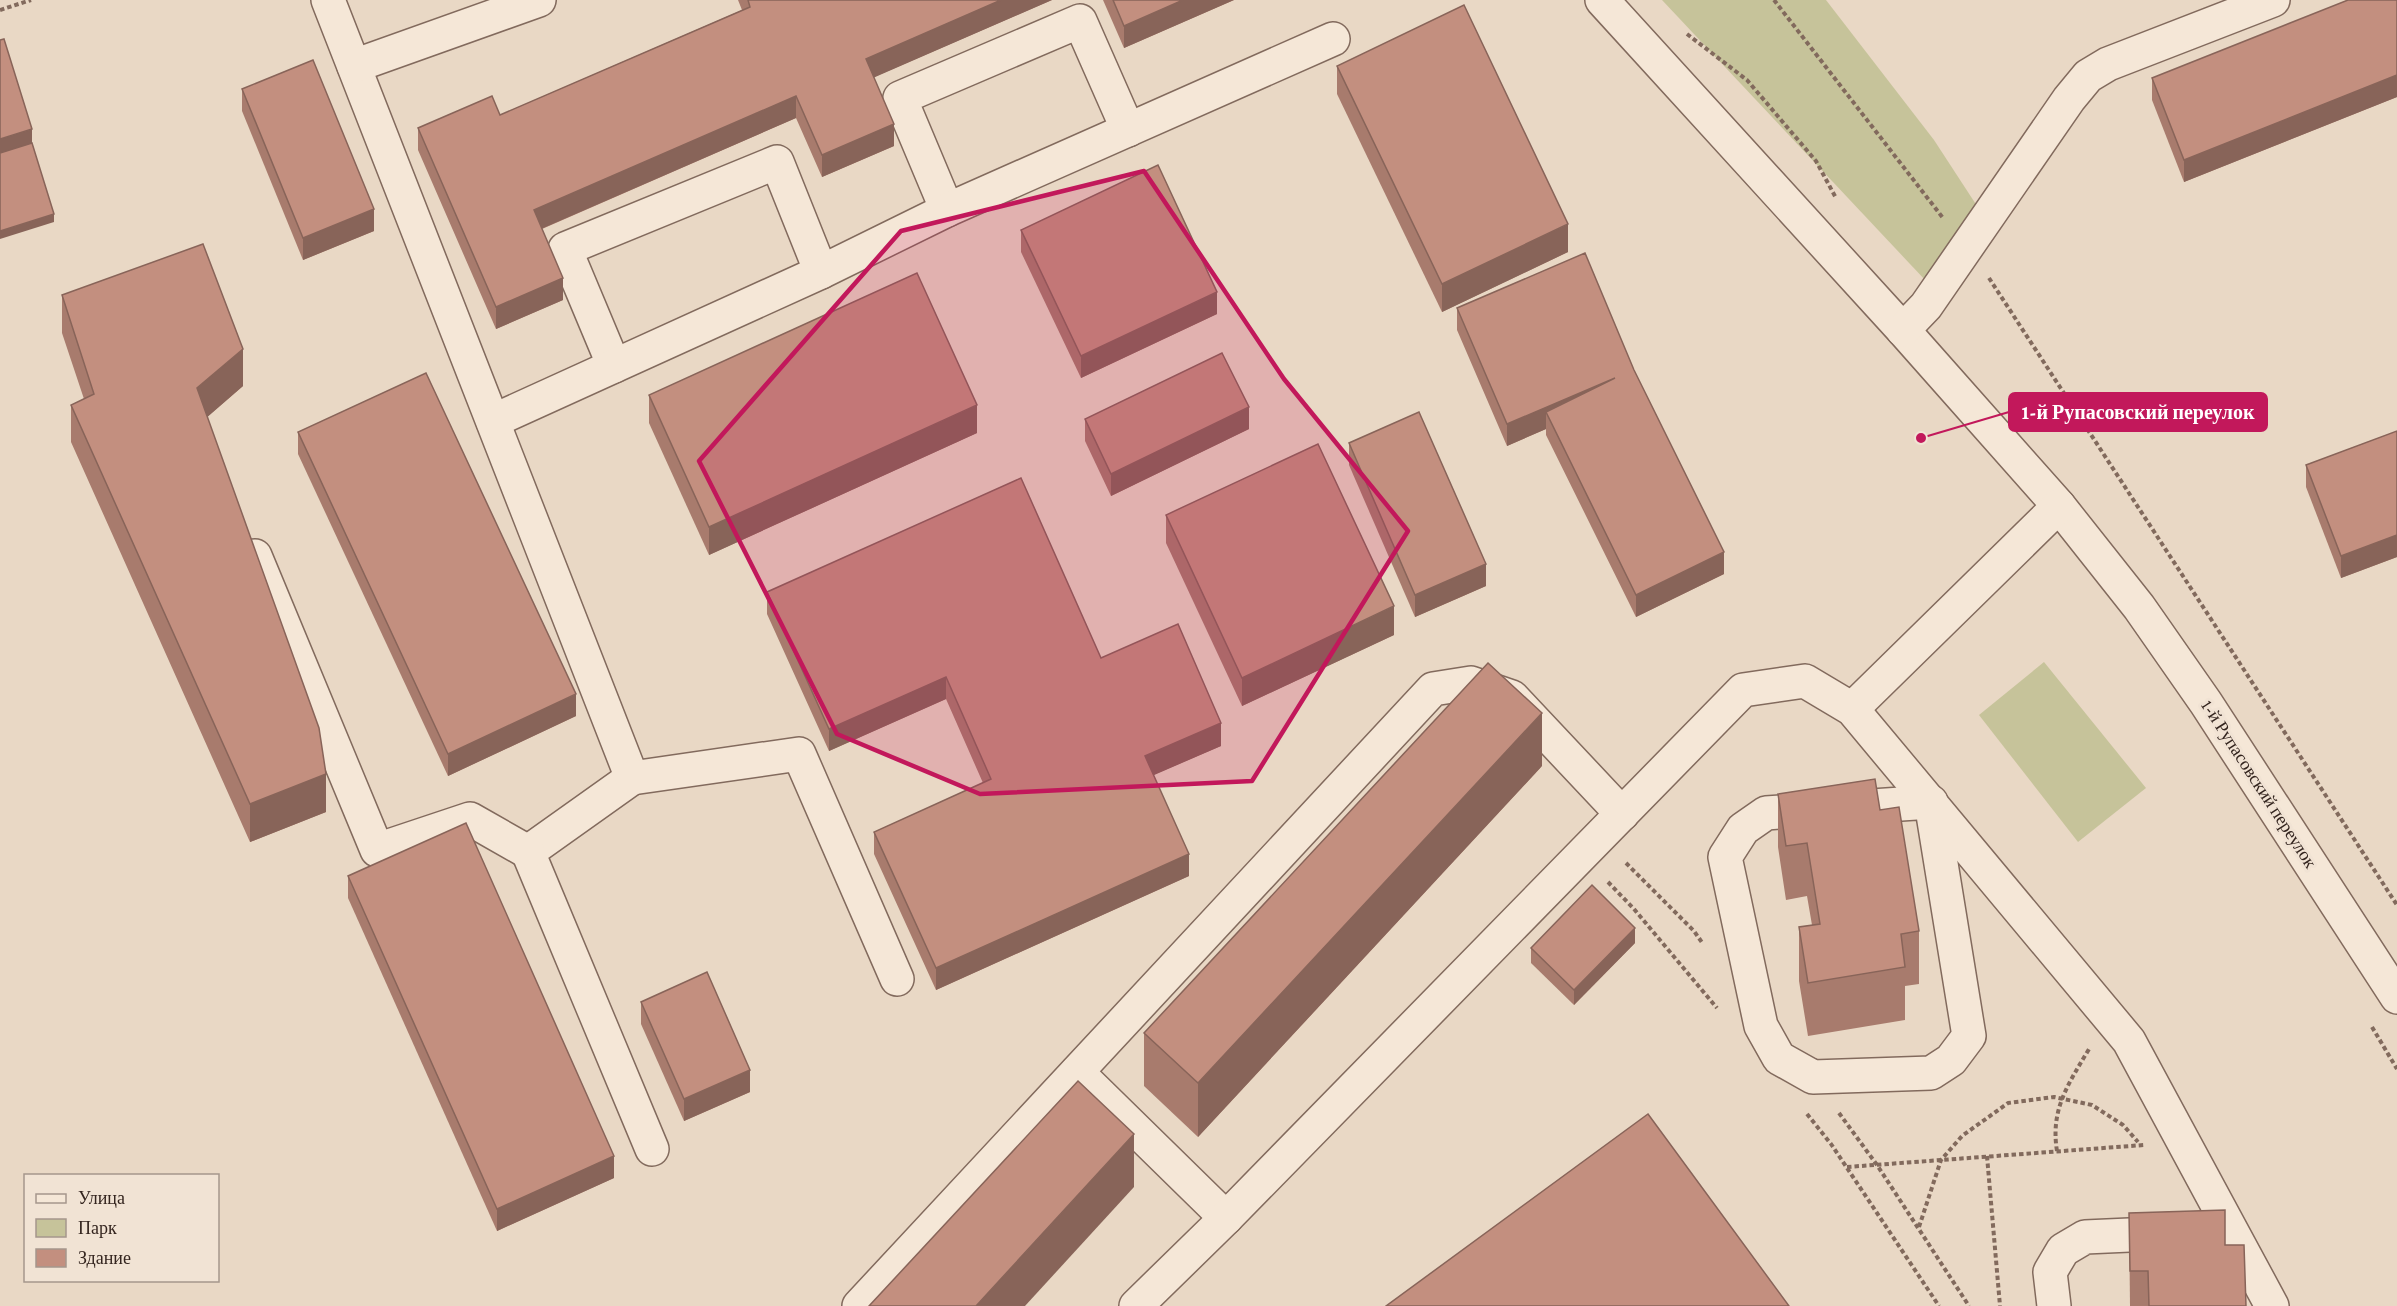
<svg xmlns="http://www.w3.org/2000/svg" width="2397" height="1306" viewBox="0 0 2397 1306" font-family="'Crimson Pro',serif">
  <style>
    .green { fill: #c6c39a }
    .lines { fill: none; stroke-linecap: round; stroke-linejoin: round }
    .minor-casing { stroke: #826a5d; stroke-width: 36 }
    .path { stroke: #826a5d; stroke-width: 4; stroke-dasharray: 4.5 3; stroke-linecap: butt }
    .minor { stroke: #f5e7d7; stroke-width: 33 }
    .wall { fill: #a87b6d }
    .shaded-wall { fill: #886459 }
    .building { fill: #c38f7f; stroke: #886459; stroke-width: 1.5 }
    .marked { fill: #c2185b; fill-opacity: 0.2; stroke: #c2185b; stroke-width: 4.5; stroke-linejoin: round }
    .labels { text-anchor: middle; stroke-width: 6; stroke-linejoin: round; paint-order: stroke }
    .street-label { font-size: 18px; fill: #34251f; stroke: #f1e3d4 }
    .leader { fill: none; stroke: #c2185b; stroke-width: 2 }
    .callout-dot { fill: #c2185b; stroke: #f1e3d4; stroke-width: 2 }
    .callout { fill: #c2185b; stroke: #c2185b; stroke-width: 2 }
    .callout-label { font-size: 20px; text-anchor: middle; font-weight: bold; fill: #fff }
  </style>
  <rect width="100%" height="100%" fill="#e9d8c5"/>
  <g class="green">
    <path d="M1662,0H1826L1934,140L1979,209L1926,281Z"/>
    <path d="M2044,662L2146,788L2078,842L1979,715Z"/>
  </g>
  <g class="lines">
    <defs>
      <g id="minor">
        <path d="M328,0L632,778L528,852L652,1149"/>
        <path d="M1602,0L1903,330L2059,506L2139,607L2206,703L2397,997"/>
        <path d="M354,66L539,0"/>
        <path d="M947,210L900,98L1080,21L1128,130"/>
        <path d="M1903,330L1926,306L2069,99L2088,76L2108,64L2273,0"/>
        <path d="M614,366L565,249L777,162L821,272"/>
        <path d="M493,421L821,272L947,210L1333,39"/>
        <path d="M255,556L377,850L470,819L528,852"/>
        <path d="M1852,709L2059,506"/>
        <path d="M632,778L799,754L897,979"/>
        <path d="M1931,802L1969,1036L1951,1060L1931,1073L1813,1077L1779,1058L1761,1026L1725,857L1743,829L1766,813Z"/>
        <path d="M1077,1072L1226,1218"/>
        <path d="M859,1306L1433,689L1471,683L1512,697L1622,814"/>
        <path d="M1136,1306L1226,1218L1743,690L1805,681L1852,709L2129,1041L2272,1306"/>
        <path d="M2054,1306L2050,1272L2063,1250L2085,1237L2174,1233"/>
      </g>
    </defs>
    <use href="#minor" class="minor-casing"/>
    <g class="path">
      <path d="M1774,0L1943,218"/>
      <path d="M0,10L31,0"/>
      <path d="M1687,34L1747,80L1816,161L1836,198"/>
      <path d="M1989,278L2397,905"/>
      <path d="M1626,863L1694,931L1703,944"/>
      <path d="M1608,882L1634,909L1717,1008"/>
      <path d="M2372,1027L2397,1069"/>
      <path d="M1839,1113L1877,1165L1969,1306"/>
      <path d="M1807,1114L1831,1144L1939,1306"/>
      <path d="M2057,1151C2050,1109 2069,1083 2089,1049"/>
      <path d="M1987,1156L2000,1306"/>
      <path d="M1847,1167L2144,1145"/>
      <path d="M1919,1227L1941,1160L1962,1136L2008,1103L2054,1097L2092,1105L2123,1125L2138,1142"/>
    </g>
    <use href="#minor" class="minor"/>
  </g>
  <g class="wall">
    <path d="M738,0H1052L874,77L894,146L822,177L796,118L542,229L563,300L496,329L418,150V128L500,115L742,10Z"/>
    <path d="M1103,0H1234L1124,48Z"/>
    <path d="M2397,0V97L2184,182L2152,100V78Z"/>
    <path d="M1337,66L1568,252L1442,312L1337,94Z"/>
    <path d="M242,89L374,231L303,260L242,111Z"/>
    <path d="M1021,230L1217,314L1081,378L1021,252Z"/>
    <path d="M62,295L243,386L207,417L326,812L250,842L71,442V405L84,399L62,333Z"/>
    <path d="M1457,308L1634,370L1724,574L1636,617L1546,435V429L1507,446L1457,330Z"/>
    <path d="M649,395L977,433L709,555L649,423Z"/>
    <path d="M1085,419L1249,429L1111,496L1085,441Z"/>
    <path d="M2397,431V557L2341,578L2306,487V465Z"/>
    <path d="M298,432L576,716L448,776L298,454Z"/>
    <path d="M1349,443L1486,586L1415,617L1349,465Z"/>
    <path d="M1166,515L1394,635L1242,706L1166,543Z"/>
    <path d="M767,592L1101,658L1221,746L1153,775L1189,876L936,990L874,854V832L983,783L946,699L829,751L767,614Z"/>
    <path d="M1542,766L1198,1137L1144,1086V1033Z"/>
    <path d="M1778,794L1880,810L1919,931V984L1905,986V1020L1808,1036L1799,981V927L1812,925L1807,896L1786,900L1778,847Z"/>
    <path d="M348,876L614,1178L497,1231L348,898Z"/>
    <path d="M1635,943L1574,1005L1531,963V948Z"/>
    <path d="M641,1002L750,1092L684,1121L641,1024Z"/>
    <path d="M2129,1213L2225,1245L2246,1306H2130Z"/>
  </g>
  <g class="shaded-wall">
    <path d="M1001,0H1052L866,81V59Z"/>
    <path d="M1183,0H1234L1124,48V26Z"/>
    <path d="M2397,75V97L2184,182V160Z"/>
    <path d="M796,96V118L534,232V210Z"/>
    <path d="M894,124V146L822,177V155Z"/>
    <path d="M32,129V151L0,161V139Z"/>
    <path d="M374,209V231L303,260V238Z"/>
    <path d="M54,214V222L0,239V231Z"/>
    <path d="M1568,224V252L1442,312V284Z"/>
    <path d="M563,278V300L496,329V307Z"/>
    <path d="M1217,292V314L1081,378V356Z"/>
    <path d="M243,349V386L197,426V388Z"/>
    <path d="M1615,378L1546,412V429L1507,446V424Z"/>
    <path d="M977,405V433L709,555V527Z"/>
    <path d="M1249,407V429L1111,496V474Z"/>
    <path d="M2397,535V557L2341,578V556Z"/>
    <path d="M1724,552V574L1636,617V595Z"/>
    <path d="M1486,564V586L1415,617V595Z"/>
    <path d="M1394,606V635L1242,706V678Z"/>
    <path d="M946,677V699L829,751V729Z"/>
    <path d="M576,694V716L448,776V754Z"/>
    <path d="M1542,713V766L1198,1137V1083Z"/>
    <path d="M1221,723V746L1145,779V756Z"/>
    <path d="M326,774V812L250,842V804Z"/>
    <path d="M1189,854V876L936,990V968Z"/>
    <path d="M1635,928V943L1574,1005V990Z"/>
    <path d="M750,1070V1092L684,1121V1099Z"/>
    <path d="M1134,1134V1187L1025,1306H976Z"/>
    <path d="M614,1156V1178L497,1231V1209Z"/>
  </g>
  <g class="building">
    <path d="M748,0H1001L866,59L894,124L822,155L796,96L534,210L563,278L496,307L418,128L492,96L500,115L750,7Z"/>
    <path d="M1113,0H1183L1124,26Z"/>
    <path d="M2348,0H2397V75L2184,160L2152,78Z"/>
    <path d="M1464,5L1568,224L1442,284L1337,66Z"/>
    <path d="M4,39L32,129L0,139V40Z"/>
    <path d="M313,60L374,209L303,238L242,89Z"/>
    <path d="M32,143L54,214L0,231V153Z"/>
    <path d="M1158,165L1217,292L1081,356L1021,230Z"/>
    <path d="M203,244L243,349L197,388L319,728L326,774L250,804L71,405L94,394L62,295Z"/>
    <path d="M1585,253L1634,370L1724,552L1636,595L1546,412L1615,378L1507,424L1457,308Z"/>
    <path d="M917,273L977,405L709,527L649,395Z"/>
    <path d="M1222,353L1249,407L1111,474L1085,419Z"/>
    <path d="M426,373L576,694L448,754L298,432Z"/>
    <path d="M1419,412L1486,564L1415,595L1349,443Z"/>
    <path d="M2397,431V535L2341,556L2306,465Z"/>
    <path d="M1318,444L1394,606L1242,678L1166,515Z"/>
    <path d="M1021,478L1101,658L1178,624L1221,723L1145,756L1189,854L936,968L874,832L991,779L946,677L829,729L767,592Z"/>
    <path d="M1488,663L1542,713L1198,1083L1144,1033Z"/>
    <path d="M1875,779L1880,810L1899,807L1919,931L1901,934L1905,967L1808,983L1799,927L1820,924L1807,843L1786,846L1778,794Z"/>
    <path d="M466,823L614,1156L497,1209L348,876Z"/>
    <path d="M1592,885L1635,928L1574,990L1531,948Z"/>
    <path d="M707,972L750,1070L684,1099L641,1002Z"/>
    <path d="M1078,1081L1134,1134L976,1306H869Z"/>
    <path d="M1648,1114L1789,1306H1386Z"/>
    <path d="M2225,1210V1245H2244L2246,1306H2149L2148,1271H2130L2129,1213Z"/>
  </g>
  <path class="marked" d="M1144,171L1284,379L1408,531L1252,781L980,794L837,734L699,461L901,231Z"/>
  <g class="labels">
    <g class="street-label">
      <text transform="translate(2259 784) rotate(57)" y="6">1-й Рупасовский переулок</text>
    </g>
  </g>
  <path class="leader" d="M1921 438L2009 412"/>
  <circle class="callout-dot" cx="1921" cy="438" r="6"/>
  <rect class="callout" x="2009" y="393" width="258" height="38" rx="6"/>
  <g class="callout-label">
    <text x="2138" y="419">1-й Рупасовский переулок</text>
  </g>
  <rect x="24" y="1174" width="195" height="108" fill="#f1e3d4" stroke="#a5978c" stroke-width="1.5"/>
  <rect x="36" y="1194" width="30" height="9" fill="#f5e7d7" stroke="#a5978c" stroke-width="1.5"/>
  <text x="78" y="1204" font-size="18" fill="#34251f">Улица</text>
  <rect x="36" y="1219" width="30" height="18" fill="#c6c39a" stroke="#a5978c" stroke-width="1.5"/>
  <text x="78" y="1234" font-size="18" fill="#34251f">Парк</text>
  <rect x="36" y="1249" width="30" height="18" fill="#c38f7f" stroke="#a5978c" stroke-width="1.5"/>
  <text x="78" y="1264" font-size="18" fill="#34251f">Здание</text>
</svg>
